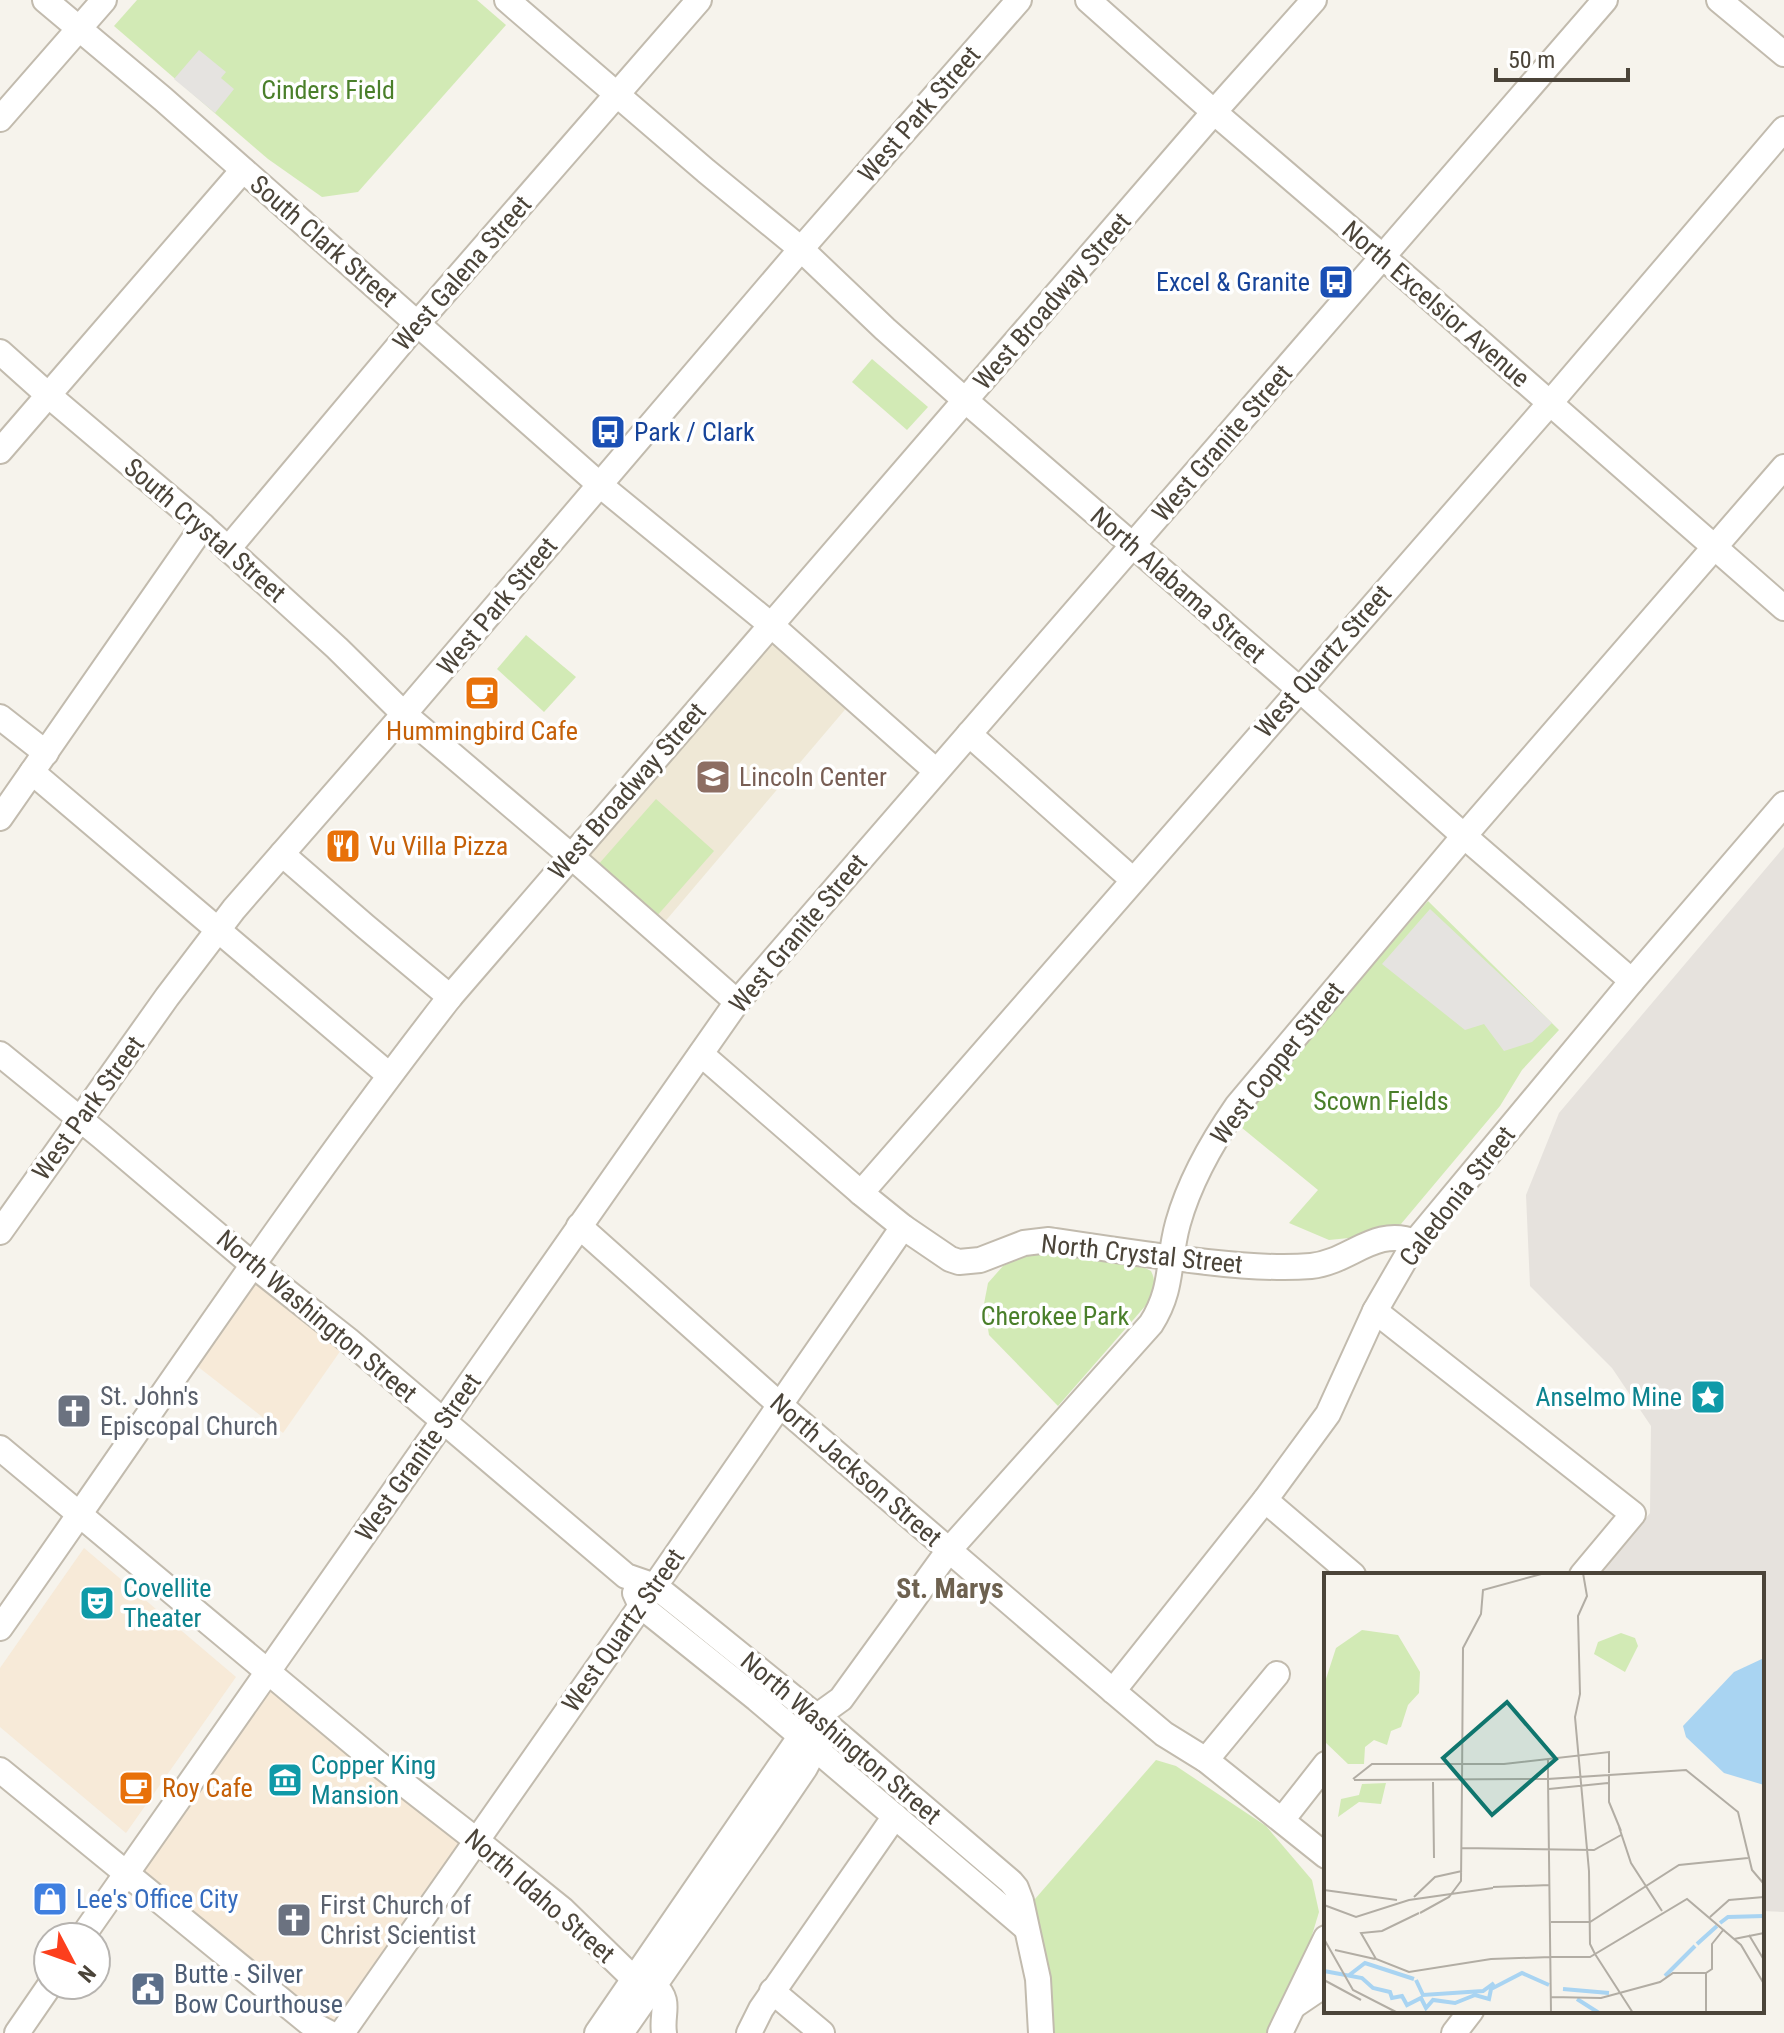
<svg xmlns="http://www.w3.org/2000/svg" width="1784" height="2033" viewBox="0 0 1784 2033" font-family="'Roboto Condensed',sans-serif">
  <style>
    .commercial { fill: #f7ead8 }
    .industrial { fill: #e6e2dd }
    .education { fill: #efe8d6 }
    .green { fill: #d2eab5 }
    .parking { fill: #e5e3e0 }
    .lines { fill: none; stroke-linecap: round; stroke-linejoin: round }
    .minor-casing { stroke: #c2bbae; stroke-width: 28 }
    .minor { stroke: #fff; stroke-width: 24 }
    .labels { text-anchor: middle; stroke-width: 7; stroke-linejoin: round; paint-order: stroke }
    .park-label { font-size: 26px; fill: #4a7f2a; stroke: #fff }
    .street-label { font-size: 26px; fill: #4b4439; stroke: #fff }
    .transit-label { font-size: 26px; fill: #164399; stroke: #fff; text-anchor: end }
    .food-label { font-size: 26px; fill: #c56008; stroke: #fff; text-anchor: start }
    .education-label { font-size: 26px; fill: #785e54; stroke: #fff; text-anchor: start }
    .worship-label { font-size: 26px; fill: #5b616d; stroke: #fff; text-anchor: start }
    .culture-label { font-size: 26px; fill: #0d838f; stroke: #fff; text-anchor: start }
    .shop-label { font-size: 26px; fill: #366cbe; stroke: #fff; text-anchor: start }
    .service-label { font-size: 26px; fill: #4e5e75; stroke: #fff; text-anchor: start }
    .neighbourhood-label { font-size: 28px; font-weight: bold; fill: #6e6250; stroke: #fff }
    .inset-river { fill: none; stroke: #a9d4f2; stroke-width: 4 }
    .inset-road { fill: none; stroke: #b2ada4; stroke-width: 2 }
    .view { fill: #0f766e; fill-opacity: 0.15; stroke: #0f766e; stroke-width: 4 }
    .inset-edge { fill: none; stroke: #4b4439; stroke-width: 4 }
  </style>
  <rect width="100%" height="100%" fill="#f6f3ec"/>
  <g class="commercial">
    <path d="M253,1265L348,1340L283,1433L188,1359Z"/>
    <path d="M84,1548L236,1677L126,1833L0,1727V1668Z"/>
    <path d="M269,1671L476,1840L331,2033L125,1874Z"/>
  </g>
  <path class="industrial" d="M1784,847V1912L1762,1911V1575H1600L1650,1513L1651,1426L1612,1368L1530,1286L1526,1195L1559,1113Z"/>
  <path class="education" d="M771,625L854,699L657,931L571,856Z"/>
  <g class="green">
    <path d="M137,0H477L506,25L358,192L322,197L268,159L114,26Z"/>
    <path d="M872,359L928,407L907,430L852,382Z"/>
    <path d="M526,635L576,677L544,712L497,669Z"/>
    <path d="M656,799L714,851L656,917L597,866Z"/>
    <path d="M1428,901L1559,1030L1522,1070L1500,1106L1401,1224L1369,1236L1329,1240L1289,1223L1318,1190L1236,1123Z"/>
    <path d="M1034,1251L1145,1268L1151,1271C1157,1283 1154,1293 1147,1304L1058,1406L989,1335L984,1304L988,1283L1003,1266Z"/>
    <path d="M1156,1760L1176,1766L1266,1826L1312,1880L1319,1912L1309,1945L1278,2017L1268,2033H1046L1036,1945L1035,1899Z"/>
  </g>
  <g class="parking">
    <path d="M199,50L226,72L221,78L234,89L215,113L174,79Z"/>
    <path d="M1430,909L1552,1023L1532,1042L1504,1051L1484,1024L1465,1030L1382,964Z"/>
  </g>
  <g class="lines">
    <defs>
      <g id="minor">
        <path d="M45,0L163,99L600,485L771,625L936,771"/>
        <path d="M507,0L706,171L801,249L885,329L966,401L1299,689L1464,836L1632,981"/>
        <path d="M1088,0L1214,112L1383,257L1784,608"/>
        <path d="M1719,0L1784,54"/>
        <path d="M0,119L104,0"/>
        <path d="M0,352L47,394L203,526L337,648L404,714L571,856L737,1002"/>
        <path d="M0,451L243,170"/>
        <path d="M228,549L417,324L699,0"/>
        <path d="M0,717L46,753"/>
        <path d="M969,734L1133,880"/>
        <path d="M32,772L389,1075"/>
        <path d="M0,818L203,526"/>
        <path d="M282,854L365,926L450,997"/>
        <path d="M0,1054L102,1137L253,1265L348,1340L626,1576L655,1586L690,1614L832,1729L1011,1882L1016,1888L1021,1901L1038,1979L1041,2033"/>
        <path d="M701,1054L861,1193L903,1227L950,1259L959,1262L980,1260L1024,1243L1049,1240C1102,1248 1154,1256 1207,1262C1242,1266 1277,1269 1311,1266C1350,1262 1375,1226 1415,1242"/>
        <path d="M861,1193L1550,403L1784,129"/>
        <path d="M579,1226L780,1405L1113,1691L1164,1734L1206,1760L1326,1856"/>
        <path d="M0,1232L167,997L234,909L404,714L801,249L1019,0"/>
        <path d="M1375,1311L1633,1514L1582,1575"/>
        <path d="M0,1448L376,1762L476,1840L563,1910L634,1979"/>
        <path d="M1265,1500L1353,1575"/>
        <path d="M635,1593L641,1606L757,1699L1025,1927"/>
        <path d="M0,1628C149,1417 291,1201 450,997L1214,112L1314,0"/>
        <path d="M1113,1691L1265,1500L1328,1414L1375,1311L1415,1242L1632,981L1784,804"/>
        <path d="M1206,1760L1277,1674"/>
        <path d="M0,1770L308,2022L329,2033"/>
        <path d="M1282,1820L1326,1764"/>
        <path d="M82,1937L737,1002L1605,0"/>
        <path d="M654,1986C672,2001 661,2013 664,2033"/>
        <path d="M772,1991L822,2033"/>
        <path d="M1295,2005L1326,1984"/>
        <path d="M17,2033L50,1985"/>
        <path d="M342,2033L641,1606L903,1227"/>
        <path d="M597,2033L800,1737L816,1717L841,1699L949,1550L1151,1324C1174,1288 1167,1262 1178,1223C1190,1180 1212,1142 1237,1106L1464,836L1784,467"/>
        <path d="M621,2033L769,1821L805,1768L815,1749L825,1737"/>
        <path d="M749,2033L761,2009L895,1816"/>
        <path d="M1280,2033L1326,1938"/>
        <path d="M1454,2033L1471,2011"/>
      </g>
    </defs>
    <use href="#minor" class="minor-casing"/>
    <use href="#minor" class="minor"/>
  </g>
  <defs>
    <symbol id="bus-square" viewBox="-11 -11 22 22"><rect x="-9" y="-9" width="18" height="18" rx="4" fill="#1a4fb4" stroke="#fff"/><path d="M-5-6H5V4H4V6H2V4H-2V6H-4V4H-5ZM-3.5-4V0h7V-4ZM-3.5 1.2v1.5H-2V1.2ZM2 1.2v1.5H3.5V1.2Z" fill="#fff"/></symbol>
    <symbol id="cafe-square" viewBox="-11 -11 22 22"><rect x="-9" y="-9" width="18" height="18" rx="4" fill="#e8710a" stroke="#fff"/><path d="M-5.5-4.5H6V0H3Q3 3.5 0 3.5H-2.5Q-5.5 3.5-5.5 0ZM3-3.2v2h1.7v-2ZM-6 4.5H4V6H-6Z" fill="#fff"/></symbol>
    <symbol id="school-square" viewBox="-11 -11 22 22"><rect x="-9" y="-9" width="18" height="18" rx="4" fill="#8d6e63" stroke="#fff"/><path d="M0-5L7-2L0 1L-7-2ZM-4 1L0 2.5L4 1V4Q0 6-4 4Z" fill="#fff"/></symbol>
    <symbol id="restaurant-square" viewBox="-11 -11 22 22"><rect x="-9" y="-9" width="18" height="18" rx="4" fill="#e8710a" stroke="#fff"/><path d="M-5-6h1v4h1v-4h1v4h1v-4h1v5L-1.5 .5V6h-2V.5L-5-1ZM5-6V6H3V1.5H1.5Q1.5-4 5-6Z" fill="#fff"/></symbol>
    <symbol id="sight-square" viewBox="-11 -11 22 22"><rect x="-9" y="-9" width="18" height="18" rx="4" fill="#0f9aa8" stroke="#fff"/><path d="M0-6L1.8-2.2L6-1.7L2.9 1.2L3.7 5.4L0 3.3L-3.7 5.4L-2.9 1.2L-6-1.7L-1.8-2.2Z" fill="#fff"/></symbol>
    <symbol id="church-square" viewBox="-11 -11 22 22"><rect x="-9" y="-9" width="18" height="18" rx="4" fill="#6b7280" stroke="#fff"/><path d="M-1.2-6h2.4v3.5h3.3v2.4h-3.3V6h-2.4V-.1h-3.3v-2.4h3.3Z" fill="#fff"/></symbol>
    <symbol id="theatre-square" viewBox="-11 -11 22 22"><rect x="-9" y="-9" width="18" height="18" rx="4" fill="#0f9aa8" stroke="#fff"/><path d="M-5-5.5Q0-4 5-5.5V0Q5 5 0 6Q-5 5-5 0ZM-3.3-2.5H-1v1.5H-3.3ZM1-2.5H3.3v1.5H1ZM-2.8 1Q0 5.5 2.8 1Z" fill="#fff"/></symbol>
    <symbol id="museum-square" viewBox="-11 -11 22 22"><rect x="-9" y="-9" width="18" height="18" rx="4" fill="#0f9aa8" stroke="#fff"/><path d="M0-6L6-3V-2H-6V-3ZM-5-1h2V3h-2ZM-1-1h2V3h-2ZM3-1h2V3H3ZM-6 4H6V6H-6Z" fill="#fff"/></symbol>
    <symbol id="shop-square" viewBox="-11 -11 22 22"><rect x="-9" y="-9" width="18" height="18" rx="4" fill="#3f7fe0" stroke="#fff"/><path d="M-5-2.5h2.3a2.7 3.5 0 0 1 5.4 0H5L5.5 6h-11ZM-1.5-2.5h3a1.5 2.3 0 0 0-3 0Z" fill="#fff"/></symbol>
    <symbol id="civic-square" viewBox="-11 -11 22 22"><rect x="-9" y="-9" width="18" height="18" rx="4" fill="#5c6f8a" stroke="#fff"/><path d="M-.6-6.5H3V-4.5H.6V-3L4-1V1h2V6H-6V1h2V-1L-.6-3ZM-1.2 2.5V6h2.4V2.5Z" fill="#fff"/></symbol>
  </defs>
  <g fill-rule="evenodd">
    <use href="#bus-square" x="1316" y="262" width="40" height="40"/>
    <use href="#bus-square" x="588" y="412" width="40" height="40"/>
    <use href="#cafe-square" x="462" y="673" width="40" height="40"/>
    <use href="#school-square" x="693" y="757" width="40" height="40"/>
    <use href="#restaurant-square" x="323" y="826" width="40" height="40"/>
    <use href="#sight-square" x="1688" y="1377" width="40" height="40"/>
    <use href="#church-square" x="54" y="1391" width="40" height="40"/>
    <use href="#theatre-square" x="77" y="1583" width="40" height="40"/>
    <use href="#museum-square" x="265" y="1760" width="40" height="40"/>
    <use href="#cafe-square" x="116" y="1768" width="40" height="40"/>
    <use href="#shop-square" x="30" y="1879" width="40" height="40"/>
    <use href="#church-square" x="274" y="1900" width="40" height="40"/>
    <use href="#civic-square" x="128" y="1969" width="40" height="40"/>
  </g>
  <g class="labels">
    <g class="park-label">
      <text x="328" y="99">Cinders Field</text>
      <text x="1381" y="1110">Scown Fields</text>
      <text x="1055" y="1325">Cherokee Park</text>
    </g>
    <g class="street-label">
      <text transform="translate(919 114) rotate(-49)" y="9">West Park Street</text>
      <text transform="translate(324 241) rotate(41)" y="9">South Clark Street</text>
      <text transform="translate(462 273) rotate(-49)" y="9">West Galena Street</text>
      <text transform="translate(1052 301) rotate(-49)" y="9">West Broadway Street</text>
      <text transform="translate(1436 304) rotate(41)" y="9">North Excelsior Avenue</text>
      <text transform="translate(1222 443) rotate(-49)" y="9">West Granite Street</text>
      <text transform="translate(205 530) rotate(41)" y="9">South Crystal Street</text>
      <text transform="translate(1178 585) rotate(41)" y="9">North Alabama Street</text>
      <text transform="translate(497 606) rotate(-50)" y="9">West Park Street</text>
      <text transform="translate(1323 661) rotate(-49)" y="9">West Quartz Street</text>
      <text transform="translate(627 791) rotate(-49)" y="9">West Broadway Street</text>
      <text transform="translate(798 933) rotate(-50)" y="9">West Granite Street</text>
      <text transform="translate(1277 1063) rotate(-52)" y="9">West Copper Street</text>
      <text transform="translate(88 1108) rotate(-54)" y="9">West Park Street</text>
      <text transform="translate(1457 1196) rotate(-52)" y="9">Caledonia Street</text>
      <text transform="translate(1142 1254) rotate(6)" y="9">North Crystal Street</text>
      <text transform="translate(317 1316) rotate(40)" y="9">North Washington Street</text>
      <text transform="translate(418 1457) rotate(-55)" y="9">West Granite Street</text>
      <text transform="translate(856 1470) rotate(41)" y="9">North Jackson Street</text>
      <text transform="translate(623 1630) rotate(-55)" y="9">West Quartz Street</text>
      <text transform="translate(841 1738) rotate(40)" y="9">North Washington Street</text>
      <text transform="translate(540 1896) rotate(41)" y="9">North Idaho Street</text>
    </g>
    <g class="transit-label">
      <text x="1310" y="291">Excel &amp; Granite</text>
      <text x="634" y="441" text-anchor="start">Park / Clark</text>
    </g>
    <g class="food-label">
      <text x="482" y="740" text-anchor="middle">Hummingbird Cafe</text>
      <text x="369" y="855">Vu Villa Pizza</text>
      <text x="162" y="1797">Roy Cafe</text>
    </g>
    <g class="education-label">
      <text x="739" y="786">Lincoln Center</text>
    </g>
    <g class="worship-label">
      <text x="100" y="1405">St. John's<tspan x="100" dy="30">Episcopal Church</tspan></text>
      <text x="320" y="1914">First Church of<tspan x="320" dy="30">Christ Scientist</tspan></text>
    </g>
    <g class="culture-label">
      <text x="1682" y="1406" text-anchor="end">Anselmo Mine</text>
      <text x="123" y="1597">Covellite<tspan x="123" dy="30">Theater</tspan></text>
      <text x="311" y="1774">Copper King<tspan x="311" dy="30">Mansion</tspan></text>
    </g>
    <g class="shop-label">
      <text x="76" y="1908">Lee's Office City</text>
    </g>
    <g class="service-label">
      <text x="174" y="1983">Butte - Silver<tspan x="174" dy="30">Bow Courthouse</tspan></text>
    </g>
    <g class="neighbourhood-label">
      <text x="950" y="1598">St. Marys</text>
    </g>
  </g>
  <g transform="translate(1324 1573)">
    <rect width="440" height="440" fill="#f6f3ec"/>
    <path d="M38,57L74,62L96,99L95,120L84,132L77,154L67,158L63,172L50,167L41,174L40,191H24L0,168V112L12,75ZM297,60L311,65L314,73L301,99L270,81L274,69ZM62,210L57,231L35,229L14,244L17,226L35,222L38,211Z" fill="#d2eab5"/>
    <path d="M440,85V212L400,200L362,164L359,153L410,99Z" fill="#a9d4f2"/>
    <path class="inset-river" d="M396,350L404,344L440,343M373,371L393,353M0,398L38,405L49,415L66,419L68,425L78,423L83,432L97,425L102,435L109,427L131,430L151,422L165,426L167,416L198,400L225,412M24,403L41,390L90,406M341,403L371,373M92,407L99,422L159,418L170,410M239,416L285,420M253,426L275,440"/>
    <path class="inset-road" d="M259,0L263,23L254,43L256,121L251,144L265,298L266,371L271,381M285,201V229L297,258M29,206L48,191H180L285,179V200M30,207L224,206V186M109,209L110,285M138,210L139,75L157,41L159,17L221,0M225,216L284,210M295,254L307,290L338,338M138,275L270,277L297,262M169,314L226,312M0,317L73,327M90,324L111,304L138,298M0,332L32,344L85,327L169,315M95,340L58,358L37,360L52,386L85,399L167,386L227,384M96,340L125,324L137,308L138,210M386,344L405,327L440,324M227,349H266L355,292L424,285M425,362L440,387M0,366L29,417L74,440M410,366L440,360M11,377L51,386M271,381L309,440M227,384H266L363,326L417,372L440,411M382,400L388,396V371L400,356M0,407L37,427M227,424L277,425L336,409L349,400H382M227,440L224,206L362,197L414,239L428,297L440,311M382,440V400"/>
    <path class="view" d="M183,129L232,186L168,242L119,185Z"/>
    <rect width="440" height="440" class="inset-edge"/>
  </g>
  <g transform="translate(72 1961) rotate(131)"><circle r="38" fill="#ffffff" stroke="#b7b4b0" stroke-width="2"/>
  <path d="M0-6L14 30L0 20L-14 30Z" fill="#fc3f1d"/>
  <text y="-12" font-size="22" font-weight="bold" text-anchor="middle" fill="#4b4439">N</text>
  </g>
  <path d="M1496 68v12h132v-12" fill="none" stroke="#4b4439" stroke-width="4"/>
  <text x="1508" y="68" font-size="24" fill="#4b4439" stroke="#ffffff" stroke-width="6" paint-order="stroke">50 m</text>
</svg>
